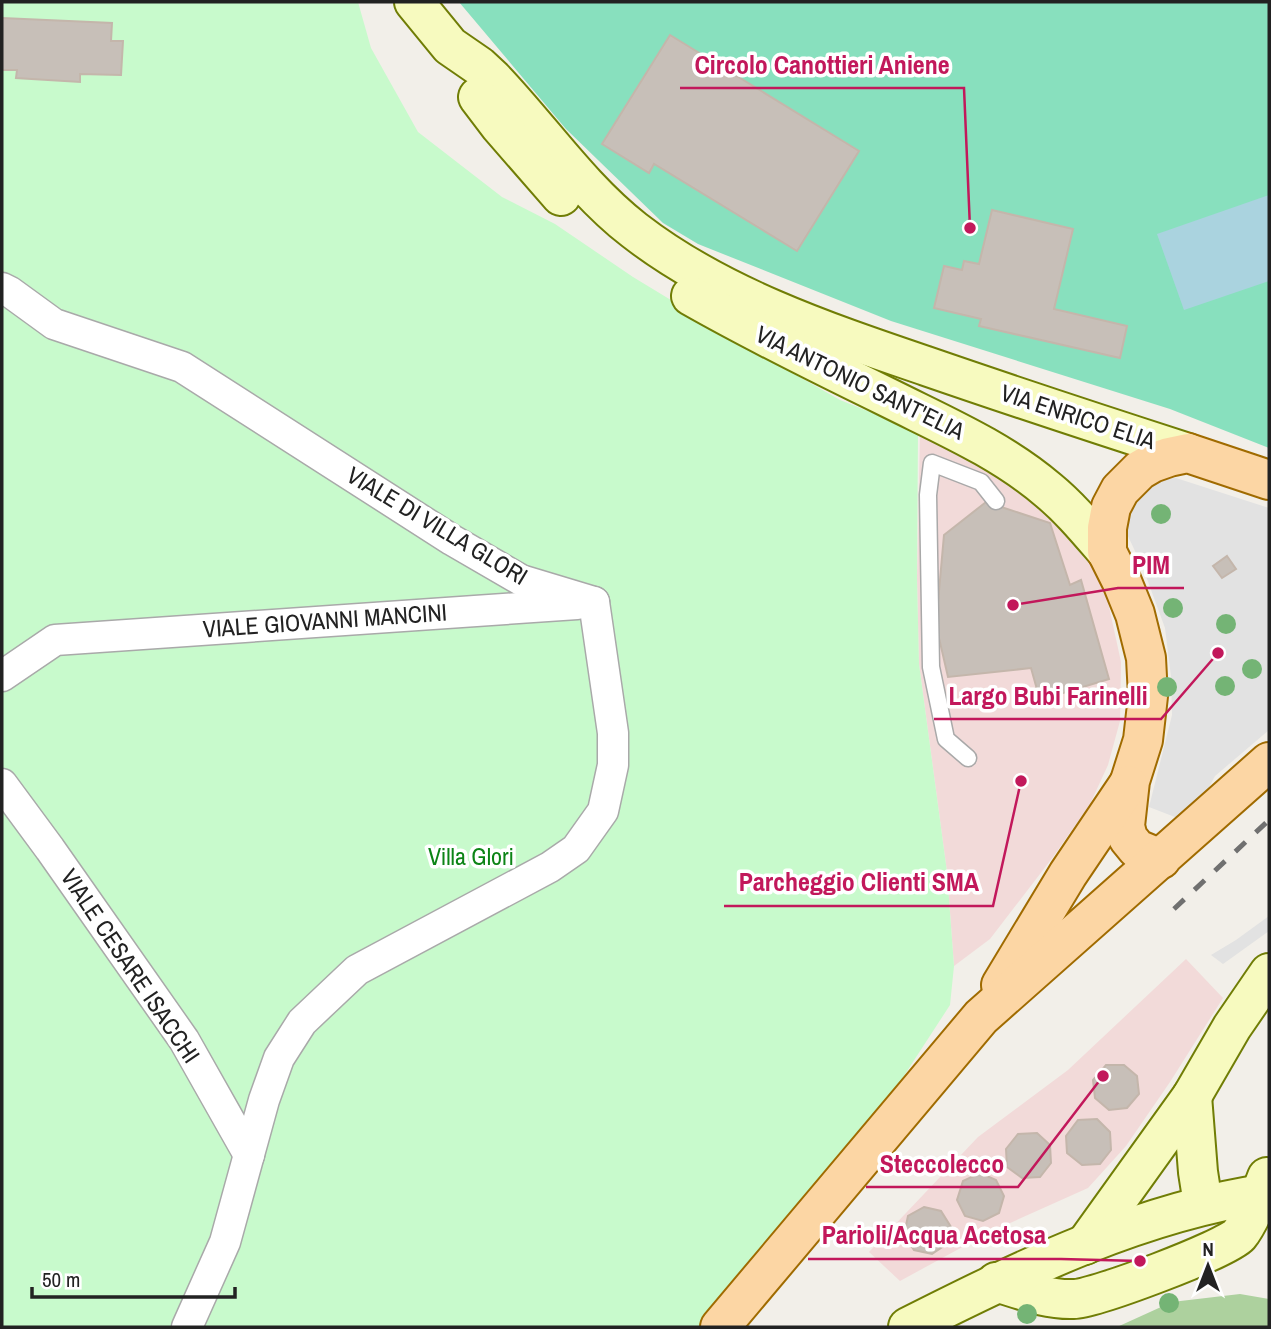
<svg xmlns="http://www.w3.org/2000/svg" width="1271" height="1329" viewBox="0 0 1271 1329" font-family="'Archivo Narrow',sans-serif">
  <style>
    .commercial { fill: #f2dad9 }
    .forest { fill: #add19e }
    .park { fill: #c8facc }
    .pitch { fill: #88e0be }
    .parking { fill: #e2e2e2 }
    .water { fill: #aad3df }
    .building { fill: #c7bfb8; stroke: #c4b6ab; stroke-width: 2 }
    .lines { fill: none; stroke-linecap: round; stroke-linejoin: round }
    .lane-casing { stroke: #a9a9a9; stroke-width: 19 }
    .street-casing { stroke: #a9a9a9; stroke-width: 33 }
    .secondary-casing { stroke: #707d05; stroke-width: 42 }
    .primary-casing { stroke: #a06b00; stroke-width: 42 }
    .lane { stroke: #fff; stroke-width: 16 }
    .street { stroke: #fff; stroke-width: 30 }
    .secondary { stroke: #f7fabf; stroke-width: 38 }
    .primary { stroke: #fcd6a4; stroke-width: 38 }
    .rail { stroke: #707070; stroke-width: 5; stroke-dasharray: 14 14; stroke-linecap: butt }
    .tree { fill: #74b475 }
    .labels { text-anchor: middle; stroke-width: 7; stroke-linejoin: round; paint-order: stroke }
    .street-label { font-size: 24px; fill: #222; stroke: #fff }
    .park-label { font-size: 24px; fill: #0c8416; stroke: #fff }
    .leader { fill: none; stroke: #c2185b; stroke-width: 2.5 }
    .callout-dot { fill: #c2185b; stroke: #fff; stroke-width: 2.5 }
    .callout-label { font-size: 26px; text-anchor: middle; font-weight: bold; fill: #c2185b; stroke: #fff; stroke-width: 7; stroke-linejoin: round; paint-order: stroke }
  </style>
  <rect width="100%" height="100%" fill="#f2efe9"/>
  <g class="commercial">
    <path d="M920,434L996,470L1047,510L1092,563L1108,602L1121,662L1120,721L1108,765L1090,804L1053,857L990,939L954,966L947,872L919,664L917,579Z"/>
    <path d="M1186,959L1223,998L1170,1082L1126,1146L1088,1188L990,1232L900,1281L869,1252L978,1137L1068,1070Z"/>
  </g>
  <path class="forest" d="M1240,1294L1269,1299V1327H1117L1172,1302Z"/>
  <path class="park" d="M2,2H358L371,48L418,132L502,197L555,224L633,277L768,359L840,400L918,431L917,579L919,664L947,872L954,966L950,1005L883,1108L708,1327H2Z"/>
  <path class="pitch" d="M459,2H1269V448L1170,409L891,321L698,244L663,223L566,129Z"/>
  <g class="parking">
    <path d="M1176,478L1269,508V730L1215,776L1201,802L1180,819L1149,807L1172,715L1171,677L1165,628L1143,568L1127,534L1125,521L1142,488L1162,479Z"/>
    <path d="M1269,916V931L1223,964L1211,955L1236,940Z"/>
  </g>
  <path class="water" d="M1269,195V281L1184,310L1157,234Z"/>
  <g class="building">
    <path d="M2,18L112,23L111,41H123L121,75L80,74V82L16,78L17,70H2Z"/>
    <path d="M670,35L859,151L797,251L654,164L649,173L602,144Z"/>
    <path d="M992,210L1073,229L1054,309L1127,326L1120,358L979,326L981,319L934,308L944,266L962,270L964,261L979,264Z"/>
    <path d="M986,502L1050,523L1070,585L1081,580L1109,679L1040,700L1031,668L948,677L936,625L944,535Z"/>
    <path d="M1227,556L1236,569L1222,578L1213,566Z"/>
    <path d="M1106,1065H1124L1137,1076L1139,1094L1127,1108L1109,1110L1095,1098L1093,1080Z"/>
    <path d="M1097,1119L1110,1132L1111,1150L1100,1164L1082,1165L1067,1153L1066,1136L1078,1120Z"/>
    <path d="M1037,1133L1050,1145L1051,1163L1040,1177L1022,1178L1007,1167L1006,1149L1018,1134Z"/>
    <path d="M980,1173L996,1180L1004,1196L999,1213L983,1221L965,1216L957,1200L963,1181Z"/>
    <path d="M924,1207L941,1211L951,1227L947,1244L932,1254L914,1250L904,1235L908,1216Z"/>
  </g>
  <g class="lines">
    <defs>
      <path id="lane" d="M968,758L946,739L931,667L928,495L932,463L981,482L996,501"/>
      <g id="street">
        <path d="M2,288L10,292L54,324L182,367L452,540L521,580L594,602"/>
        <path d="M2,676L55,640L577,604"/>
        <path d="M2,784L50,849L184,1040L249,1155"/>
        <path d="M187,1327L225,1242L264,1100L279,1058L302,1022L357,970L550,867L576,849L603,811L613,765V733L594,602"/>
      </g>
      <g id="secondary">
        <path d="M414,2L450,46L479,66L493,79C540,128 581,189 634,230C719,296 826,332 926,366C1013,396 1101,425 1188,453"/>
        <path d="M478,97L500,126L561,196"/>
        <path d="M691,296C756,333 823,366 891,399C945,426 1001,450 1048,490C1070,508 1088,530 1107,552"/>
        <path d="M1192,1096L1198,1172L1203,1204"/>
        <path d="M1085,1245L1192,1096L1232,1027L1269,973"/>
        <path d="M996,1282C1022,1290 1047,1300 1074,1299C1094,1299 1227,1249 1239,1235C1250,1222 1261,1193 1267,1177"/>
        <path d="M908,1327C1023,1269 1141,1211 1269,1193"/>
      </g>
      <g id="primary">
        <path d="M1161,859L1137,849L1128,838L1125,826L1130,781L1143,740L1148,696L1146,658L1135,614L1122,582L1107,552V528L1111,507L1120,490L1140,470L1152,463L1169,457L1188,453L1269,480"/>
        <path d="M1001,985L1068,874L1128,785"/>
        <path d="M720,1327L981,1017L1269,762"/>
      </g>
    </defs>
    <use href="#lane" class="lane-casing"/>
    <use href="#street" class="street-casing"/>
    <use href="#secondary" class="secondary-casing"/>
    <use href="#primary" class="primary-casing"/>
    <use href="#lane" class="lane"/>
    <use href="#street" class="street"/>
    <use href="#secondary" class="secondary"/>
    <use href="#primary" class="primary"/>
    <path class="rail" d="M1174,909L1269,820"/>
  </g>
  <g class="tree">
    <circle cx="1161" cy="514" r="10"/>
    <circle cx="1173" cy="608" r="10"/>
    <circle cx="1226" cy="624" r="10"/>
    <circle cx="1252" cy="669" r="10"/>
    <circle cx="1225" cy="686" r="10"/>
    <circle cx="1167" cy="687" r="10"/>
    <circle cx="1169" cy="1303" r="10"/>
    <circle cx="1027" cy="1314" r="10"/>
  </g>
  <g class="labels">
    <g class="street-label">
      <text transform="translate(860 383) rotate(26)" y="8">VIA ANTONIO SANT'ELIA</text>
      <text transform="translate(1078 417) rotate(18)" y="8">VIA ENRICO ELIA</text>
      <text transform="translate(437 526) rotate(31)" y="8">VIALE DI VILLA GLORI</text>
      <text transform="translate(325 621) rotate(-4)" y="8">VIALE GIOVANNI MANCINI</text>
      <text transform="translate(130 966) rotate(56)" y="8">VIALE CESARE ISACCHI</text>
    </g>
    <g class="park-label">
      <text x="471" y="865">Villa Glori</text>
    </g>
  </g>
  <path class="leader" d="M970 228L964 88H680M1013 605L1118 588H1184M1218 653L1161 719H934M1021 781L993 906H724M1103 1076L1018 1187H866M1140 1261L1061 1259H808"/>
  <g class="callout-dot">
    <circle cx="970" cy="228" r="7"/>
    <circle cx="1013" cy="605" r="7"/>
    <circle cx="1218" cy="653" r="7"/>
    <circle cx="1021" cy="781" r="7"/>
    <circle cx="1103" cy="1076" r="7"/>
    <circle cx="1140" cy="1261" r="7"/>
  </g>
  <g class="callout-label">
    <text x="822" y="74">Circolo Canottieri Aniene</text>
    <text x="1151" y="574">PIM</text>
    <text x="1048" y="705">Largo Bubi Farinelli</text>
    <text x="859" y="891">Parcheggio Clienti SMA</text>
    <text x="942" y="1173">Steccolecco</text>
    <text x="934" y="1244">Parioli/Acqua Acetosa</text>
  </g>
  <rect width="1271" height="1329" fill="none" stroke="#222222" stroke-width="7"/>
  <g transform="translate(1208 1266)" stroke="#ffffff" stroke-width="5" paint-order="stroke">
  <path d="M0-5L12 26L0 18L-12 26Z" fill="#222222"/>
  <text y="-10" font-size="19" font-weight="bold" text-anchor="middle" fill="#222222">N</text>
  </g>
  <path d="M32 1287v10h203v-10" fill="none" stroke="#222222" stroke-width="3.5"/>
  <text x="42" y="1287" font-size="21" fill="#222222" stroke="#ffffff" stroke-width="5" paint-order="stroke">50 m</text>
</svg>
